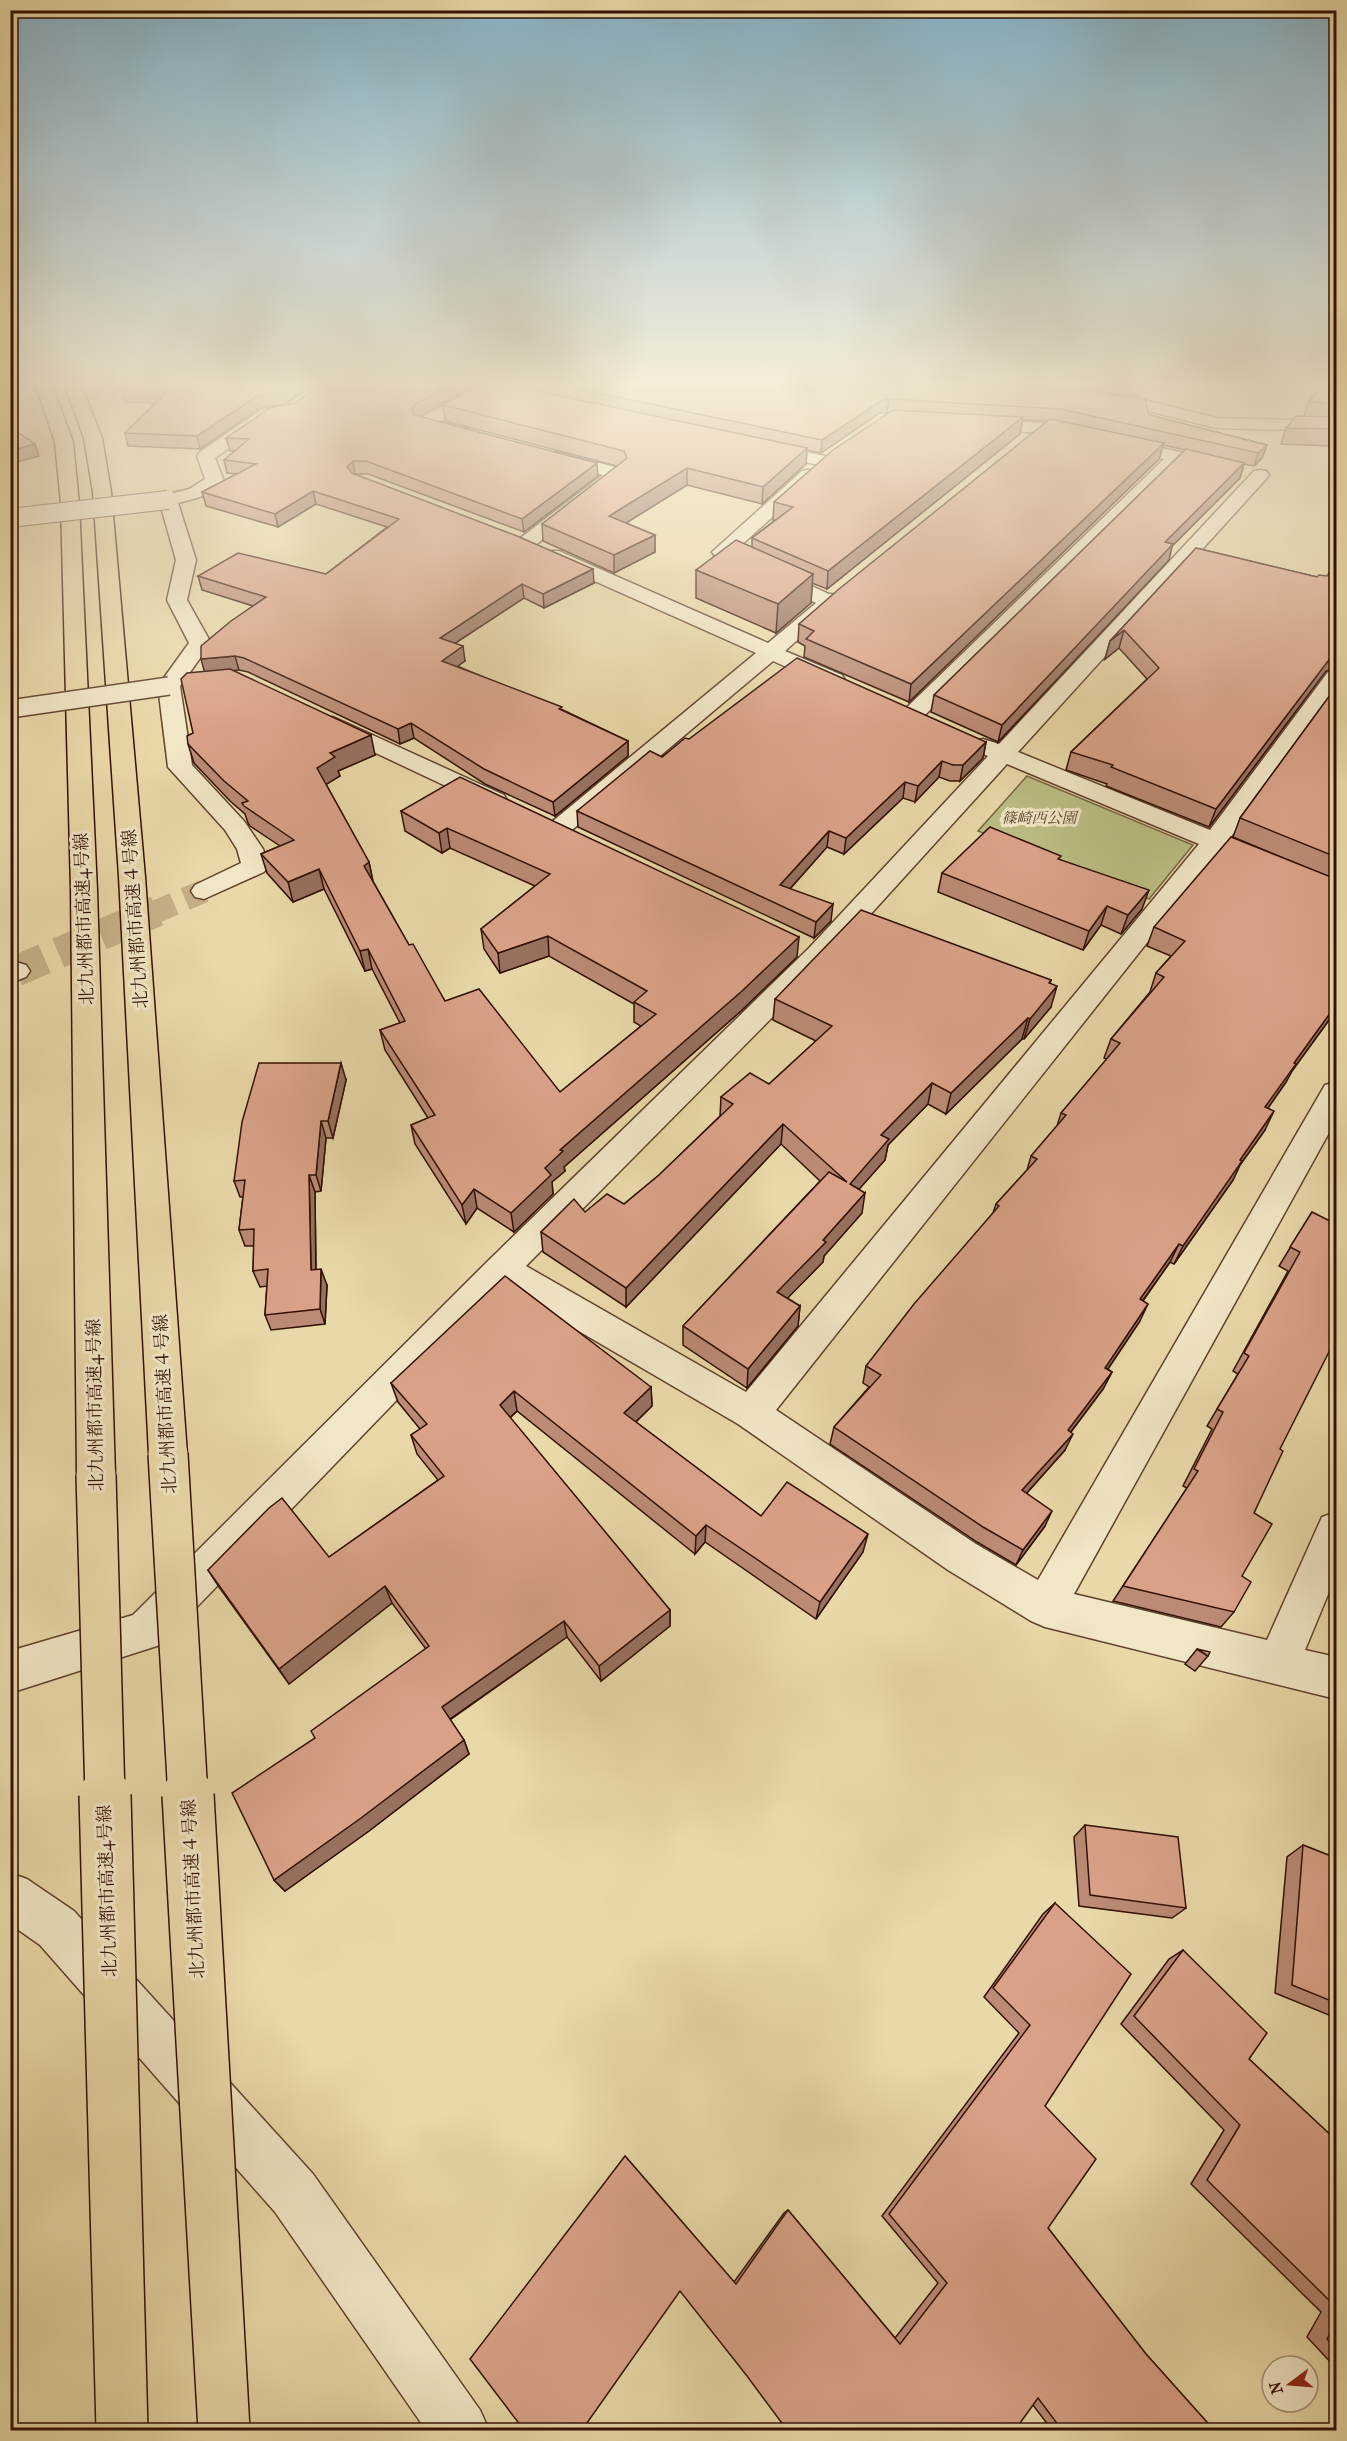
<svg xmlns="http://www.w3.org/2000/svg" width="1347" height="2441" viewBox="0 0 1347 2441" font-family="'IM FELL French Canon','Noto Serif JP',serif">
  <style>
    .green { fill: #bbbd84; stroke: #766644; stroke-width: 1.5 }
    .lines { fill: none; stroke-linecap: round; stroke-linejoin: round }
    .stream { fill: #6f7666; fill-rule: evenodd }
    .street-tunnel-far1 { stroke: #c4b087; stroke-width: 23; stroke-dasharray: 23 12; stroke-linecap: butt }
    .street-tunnel { stroke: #c4b087; stroke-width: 31; stroke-dasharray: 31 15; stroke-linecap: butt }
    .street-casing { stroke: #60422d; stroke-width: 3 }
    .highway-casing { stroke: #321004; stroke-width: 3 }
    .street { fill: #f1e6c6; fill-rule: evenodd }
    .highway { fill: #e9d8a8; fill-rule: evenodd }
    .lane-bridge-casing { stroke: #60422d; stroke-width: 20; stroke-linecap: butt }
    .street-bridge-casing { stroke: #60422d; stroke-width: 20; stroke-linecap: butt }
    .highway-bridge-far1-casing { stroke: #321004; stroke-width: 42; stroke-linecap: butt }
    .highway-bridge-casing { stroke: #321004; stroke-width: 54; stroke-linecap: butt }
    .lane-bridge { stroke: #f1e6c6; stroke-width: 17 }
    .street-bridge { stroke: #f1e6c6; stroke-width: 18 }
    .highway-bridge-far1 { stroke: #e9d8a8; stroke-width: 39 }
    .highway-bridge { stroke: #e9d8a8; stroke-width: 51 }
    .wall { fill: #bb8b75; stroke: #321004; stroke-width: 1.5 }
    .shaded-wall { fill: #98715f; stroke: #321004; stroke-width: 1.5 }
    .building { fill: #d9a288; stroke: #321004; stroke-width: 1.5 }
    .labels { text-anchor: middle; stroke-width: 6; stroke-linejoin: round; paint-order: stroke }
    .far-park-label { font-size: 15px; font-style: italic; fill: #5b442a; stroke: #f1e6c6 }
    .street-label { font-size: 18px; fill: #321004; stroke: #f1e6c6 }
  </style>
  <rect width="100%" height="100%" fill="#e9d8a8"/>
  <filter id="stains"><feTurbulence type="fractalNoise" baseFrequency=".00333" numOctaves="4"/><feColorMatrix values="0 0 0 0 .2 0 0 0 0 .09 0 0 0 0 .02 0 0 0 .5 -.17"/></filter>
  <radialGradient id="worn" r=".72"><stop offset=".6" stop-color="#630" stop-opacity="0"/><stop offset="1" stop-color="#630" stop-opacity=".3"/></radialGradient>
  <path class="green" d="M1027,776L1193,845L1149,899L978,831Z"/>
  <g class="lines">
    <g class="stream">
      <path d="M780,383H792L814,390L811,392Z"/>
      <path d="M875,383H897L851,390L848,388Z"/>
    </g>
    <path class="street-tunnel-far1" d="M153,913L204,891"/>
    <path class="street-tunnel" d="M16,971L157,911"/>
    <defs>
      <g id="street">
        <path d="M318,383H337L296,414L272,418L215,458L224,481C213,495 194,499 178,503L196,560L187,600L211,643L180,686L192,765L244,821L263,849L268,866L264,872L204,899L195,897L191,891L195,885L241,863L237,849L225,830L168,767L158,686L189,643L167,600L176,560L159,500L162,496L189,489L205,479L197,456L200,452L261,410L285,406Z"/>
        <path d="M482,386L490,391L488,394L439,422L468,429L470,433L468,437L462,438L418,427L416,423L418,419Z"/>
        <path d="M1103,394L1136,398L1216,418L1336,421V431L1216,428L1136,408L1097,402L1095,399Z"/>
        <path d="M976,419L1058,424L1223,462L1229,463L1232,467L1229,471L1223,472L1180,462L920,720L912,722L904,720L901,715L904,710L1164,459L1058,434L970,428L968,424L970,420Z"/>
        <path d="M763,443L830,457L833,461L830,465L824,466L757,452L754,448L757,444Z"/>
        <path d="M555,452L623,469L626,473L533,547H519L516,543L519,539L603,475L549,461L546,457L549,453Z"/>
        <path d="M808,470L814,471L817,475L814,479L735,551L829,594L839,595L842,599L839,603L785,651L842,675L845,680L842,685L834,687L826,685L773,661L566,835L557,838L548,835L544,830L548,825L756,653L545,559L542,555L545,551H559L768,643L816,603L715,556L712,552L802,471Z"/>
        <path d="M1260,470L1266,471L1269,475L1266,479L1018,752L1210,830L1328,672L1336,671V692L1230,838L1336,882V899L1219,852L776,1410L976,1544L1038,1580L1325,1085L1336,1082V1120L1074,1594L1267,1640L1322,1517L1336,1512V1575L1305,1650L1336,1657V1699L1045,1627L1031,1621L948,1570L738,1424L505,1288L160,1645L10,1693V1651L133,1615L490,1259L809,948L988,756L975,751L971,746L975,741L983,739L999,744L1254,471ZM1007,764L1199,844L746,1392L526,1266L829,960Z"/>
        <path d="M333,717L504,795L507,800L504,805L495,807L486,805L325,729L322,724L325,719Z"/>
        <path d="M16,962L26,965L30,971L26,977L10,983V963Z"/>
        <path d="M10,1873L27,1879L74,1911L313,2174L480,2410L489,2430H426L275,2212L40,1945L10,1924Z"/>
      </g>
      <g id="highway">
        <path d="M35,383H51L73,442L79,504L97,890L115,1475L109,1487L96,1492L83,1487L77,1475L71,890L61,504L55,442Z"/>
        <path d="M64,383H80L102,438L111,492L145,877L187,1454L181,1466L168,1471L155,1466L149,1454L119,877L93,492L84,438Z"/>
      </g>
    </defs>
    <use href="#street" class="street-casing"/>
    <use href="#highway" class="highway-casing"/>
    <use href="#street" class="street"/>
    <use href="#highway" class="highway"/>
    <defs>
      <path id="lane-bridge" d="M10,709L169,686"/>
      <path id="street-bridge" d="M10,518L168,500"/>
      <g id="highway-bridge-far1">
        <path d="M168,1454L188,1797"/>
        <path d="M96,1475L105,1797"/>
      </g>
      <g id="highway-bridge">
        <path d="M105,1795L122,2430"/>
        <path d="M188,1795L224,2430"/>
      </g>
    </defs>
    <use href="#lane-bridge" class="lane-bridge-casing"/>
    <use href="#street-bridge" class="street-bridge-casing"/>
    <use href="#highway-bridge-far1" class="highway-bridge-far1-casing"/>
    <use href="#highway-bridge" class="highway-bridge-casing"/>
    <use href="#lane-bridge" class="lane-bridge"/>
    <use href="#street-bridge" class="street-bridge"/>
    <use href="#highway-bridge-far1" class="highway-bridge-far1"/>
    <use href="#highway-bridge" class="highway-bridge"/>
  </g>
  <g class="wall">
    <path d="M118,383H314L284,404L260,408L200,449L128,446L125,433L156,403L125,402L122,389L128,385L119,384Z"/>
    <path d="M481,383H772L808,389L1149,415L1267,445L1262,458L1254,466L1244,464L1240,478L1172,546L1169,560L998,742L931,712L934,695L1185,450L1163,445L1159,459L909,702L804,657L805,646L798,642L799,624L1047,421L1023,420L1020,434L827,589L812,583L811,603L776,633L696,598V570L752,547V538L775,520H773L774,502L889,412L880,413L821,453L807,450L806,464L762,504L687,485L626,523L655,535V552L614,573L543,541L542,524L617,466L445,421L443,405Z"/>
    <path d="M785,383H878L807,387Z"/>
    <path d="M971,383H1142V384L1139,396L1084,390Z"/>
    <path d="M1319,383H1336V447L1331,446L1281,444L1286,428L1304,416L1308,402L1321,388Z"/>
    <path d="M478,384L418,416L598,476L524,532L368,474H355L594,583L544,608L524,598L455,643L465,661L457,666L563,710L628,741V756L555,816L485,784L414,738L400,744L248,672L239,670H233L375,755L338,771L340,776L326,784L369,862L373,881L409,945L445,1001L560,1092L641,1026L634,1022V1004L549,956L500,973L484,949L481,929L535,886L450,848L442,853L405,831L401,811L797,957L741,1011L564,1167L565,1171L552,1182L553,1194L514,1232L477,1208L466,1224L415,1144L411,1125L428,1118L385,1050L380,1030L400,1023L372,969L365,971L324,889L293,902L267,873L261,854L280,846L250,826L248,823L245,814L230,801L194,763L188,744L193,733L205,671L253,606L202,590L198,576L326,574L387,527L316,504L278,527L206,506L202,492L237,474L227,473L224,460L235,451H230L226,438L295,403Z"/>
    <path d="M1196,548L1317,577L1327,576L1336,564V669L1326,671L1209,827L1106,786L1107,784L1066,770L1071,752L1147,679L1119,648L1105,659L1110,641Z"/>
    <path d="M1336,687V1023L1329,1020L1292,1071L1286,1082L1268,1108L1265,1130L1240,1165L1233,1180L1174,1264L1170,1262L1143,1301L1140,1321L1108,1369L1112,1372L1103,1389L1071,1432L1065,1450L1027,1493L1045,1526L1016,1565L977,1542L830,1444L834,1427L869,1387L863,1383L866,1366L993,1213L996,1204L1027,1170L1031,1156L1057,1126L1061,1113L1107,1059L1104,1058L1111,1039L1150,992L1156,973L1171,956L1147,946L1154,927L1300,865L1233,837L1240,818Z"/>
    <path d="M689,739L986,742L983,758L960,781H950L939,777L915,802L903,798L844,854L827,847L790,889L831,921L814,938L578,827L577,811Z"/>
    <path d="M1060,860L1142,909L1121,934L1101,925L1083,950L938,892L942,873Z"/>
    <path d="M1051,980L1050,983L1051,1007L1024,1039H1022L946,1114L928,1104L888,1145L885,1160L859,1189L862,1213L824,1256L823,1262L787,1298L800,1306L798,1326L747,1388L683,1345V1326L820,1181L781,1144L626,1307L543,1252L541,1232L585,1212L624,1204L659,1175L720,1116L721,1097L769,1084L816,1041L773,1020L775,999Z"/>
    <path d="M346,1080L333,1138H326L321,1191L315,1192L316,1269L327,1285L325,1324L271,1330L265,1315L267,1286L260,1287L253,1271L254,1246H245L239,1230L243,1197H240L234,1181Z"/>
    <path d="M1312,1212L1280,1449L1254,1513L1242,1576L1234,1612L1221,1627L1113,1601L1187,1488L1183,1486L1212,1429L1207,1426L1238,1374L1233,1371L1288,1271L1279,1266Z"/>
    <path d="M391,1383L651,1387L652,1406L636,1422L761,1516L863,1552L816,1619L705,1542L695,1554L517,1411L510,1418L670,1610V1626L601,1681L567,1637L450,1720L464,1740L469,1754L369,1831L285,1891L274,1880L315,1738L426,1649L392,1603L289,1684L219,1587L208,1570L329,1557L438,1480L417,1454L411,1435L420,1429L398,1402Z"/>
    <path d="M1197,1649L1208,1656L1195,1671L1185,1664Z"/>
    <path d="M1085,1825L1186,1908L1172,1918L1079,1906L1074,1837Z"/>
    <path d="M1303,1845L1336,1858V2018L1275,1993L1287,1857Z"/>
    <path d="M1055,1903L1045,2106L1048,2228L1146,2354L1214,2430H1052L1033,2405L787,2430L625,2156L734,2282L784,2213L788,2210L895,2338L938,2283L882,2216L1019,2033L984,1997L1043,1914Z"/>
    <path d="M1183,1950L1249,2059L1336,2140V2368L1307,2337L1321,2312L1191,2184L1224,2130L1121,2024L1169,1959Z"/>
  </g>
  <g class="shaded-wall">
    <path d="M294,383H314L284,404L260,408L200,449L197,436L257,396Z"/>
    <path d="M455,383H481L417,417L414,422L412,409L415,404Z"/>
    <path d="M889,399L887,412L880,413L821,453L822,440L881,401Z"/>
    <path d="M1023,417L1020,434L827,589L828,571Z"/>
    <path d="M1164,443L1159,459L909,702L911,684Z"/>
    <path d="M35,444L39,456L10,464V451Z"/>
    <path d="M1267,445L1262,458L1254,466L1258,453Z"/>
    <path d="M807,448L806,464L762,504L763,487Z"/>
    <path d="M353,461L355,474L350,480L347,467Z"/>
    <path d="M597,463L598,476L524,532L522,519Z"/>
    <path d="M1244,463L1240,478L1172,546L1169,560L998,742L1002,725L1165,542Z"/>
    <path d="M687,468V485L610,533L609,516Z"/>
    <path d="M313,491L316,504L278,527L275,514Z"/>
    <path d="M655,535V552L614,573V555Z"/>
    <path d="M593,569L594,583L544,608L543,594Z"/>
    <path d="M813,574L811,603L776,633L778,604Z"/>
    <path d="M522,584L524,598L442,652L440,638Z"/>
    <path d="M1124,630L1119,648L1105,659L1110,641Z"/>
    <path d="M463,646L465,661L445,675L442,661Z"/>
    <path d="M1336,652V669L1326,671L1209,827L1216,809L1334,653Z"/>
    <path d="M235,656L239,670L205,674L201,659Z"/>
    <path d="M411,723L414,738L400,744L398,729Z"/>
    <path d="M371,735L375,755L338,771L340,776L322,787L317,768L330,753Z"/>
    <path d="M628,741V756L555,816L553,802Z"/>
    <path d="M986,742L983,758L960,781L963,765Z"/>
    <path d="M942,761L939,777L915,802L918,786Z"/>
    <path d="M905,782L903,798L844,854L846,838Z"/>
    <path d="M447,828L450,848L442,853L439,833Z"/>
    <path d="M829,831L827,847L779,901L780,885Z"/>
    <path d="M369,862L373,882L364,866Z"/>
    <path d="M319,869L324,889L293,902L288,882Z"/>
    <path d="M1149,890L1142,909L1121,934L1128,915Z"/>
    <path d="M833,904L831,921L814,938L816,922Z"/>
    <path d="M1107,906L1101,925L1083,950L1089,931Z"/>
    <path d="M548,936L549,956L500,973L498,953Z"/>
    <path d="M799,937L797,957L741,1011L564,1167L565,1171L552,1182L553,1194L514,1232L511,1213L545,1168L560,1150Z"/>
    <path d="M368,949L372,969L365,971L360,951Z"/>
    <path d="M1051,980L1045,1000L1057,986L1051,1007L1024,1039L1030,1019Z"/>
    <path d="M1336,1005L1329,1020L1292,1071L1286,1082L1256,1125L1265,1107L1294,1063Z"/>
    <path d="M1028,1018L1022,1039L946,1114L951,1093Z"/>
    <path d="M341,1063L346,1080L333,1138L328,1121Z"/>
    <path d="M932,1083L928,1104L888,1145L885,1160L846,1204L850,1184L881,1135Z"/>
    <path d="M1274,1111L1265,1130L1240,1165L1233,1180L1174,1264L1183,1246L1240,1160Z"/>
    <path d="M321,1121L326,1138L321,1191L316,1175Z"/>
    <path d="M783,1124L781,1144L626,1307V1288Z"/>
    <path d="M309,1175L315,1192L316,1286L311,1270Z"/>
    <path d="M474,1189L477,1208L466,1224L462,1205Z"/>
    <path d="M865,1193L862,1213L824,1256L823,1262L775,1311L777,1292Z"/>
    <path d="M1179,1244L1170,1262L1131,1317L1140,1299Z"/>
    <path d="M321,1269L327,1285L325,1324L320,1309Z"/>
    <path d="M1148,1304L1140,1321L1097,1385L1105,1368Z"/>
    <path d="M800,1306L798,1326L747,1388L748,1369Z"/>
    <path d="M1112,1372L1103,1389L1060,1446L1068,1430Z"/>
    <path d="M651,1387L652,1406L625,1432L624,1413Z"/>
    <path d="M514,1391L517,1411L503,1424L500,1405Z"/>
    <path d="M1073,1434L1065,1450L1015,1506L1022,1490Z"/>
    <path d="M1052,1511L1045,1526L1016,1565L1023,1550Z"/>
    <path d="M706,1525L705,1542L695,1554L696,1536Z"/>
    <path d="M868,1534L863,1552L816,1619L820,1602Z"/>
    <path d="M385,1586L392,1603L289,1684L279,1669Z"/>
    <path d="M670,1610V1626L601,1681L599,1666Z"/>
    <path d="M564,1621L567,1637L447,1721L442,1707Z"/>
    <path d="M464,1740L469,1754L369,1831L285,1891L274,1880Z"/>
  </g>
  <g class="building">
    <path d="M129,383H294L282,391L257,396L197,436L125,433L167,392L122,389Z"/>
    <path d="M322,383H455L415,404L412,409L414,415L597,463L522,519L366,461H353L347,467L352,473L517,536L593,569L543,594L522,584L440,638L463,646L442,661L562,707L559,709L628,741L553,802L484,769L411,723L398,729L244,658L235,656L201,659V646L231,621L266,597L198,576L238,553L326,574L399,519L313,491L275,514L202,492L256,464L224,460L249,439L226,438L270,408L295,403Z"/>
    <path d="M481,383H499L807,448L763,487L687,468L609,516L655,535L614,555L542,524L627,458L624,451L443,405Z"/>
    <path d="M550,383H772L808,389L935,383L1087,392L1139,398L1145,399L1149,415L1267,445L1258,453L1061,409L889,399L881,401L822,440Z"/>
    <path d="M1325,383H1336V403L1308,402Z"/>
    <path d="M893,410L1023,417L828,571L752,538L793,507L774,502L833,450Z"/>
    <path d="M1296,416L1336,417V429L1286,428Z"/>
    <path d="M1050,419L1164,443L911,684L806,639L814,631L799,624L839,589Z"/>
    <path d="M10,427L35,444L10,451Z"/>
    <path d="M1186,449L1244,463L1165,542L1173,544L1002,725L934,695Z"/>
    <path d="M736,540L813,574L778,604L696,570Z"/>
    <path d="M1196,548L1317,577L1319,575L1327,576L1336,564V652L1334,653L1216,809L1111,767L1113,765L1071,752L1159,668L1124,630L1110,641Z"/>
    <path d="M797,658L986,742L963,765H953L942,761L918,786L905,782L846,838L829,831L780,885L833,904L816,922L577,811L650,751L662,757L685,738L689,739Z"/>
    <path d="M230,669L371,735L330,753L335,757L317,768L369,862L364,866L409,945L413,944L445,1001L479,989L560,1092L656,1014L634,1002L647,991L548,936L498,953L481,929L550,874L447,828L439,833L401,811L460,777L799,937L742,991L560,1150L563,1151L545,1168L551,1175L511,1213L474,1189L462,1205L411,1125L435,1115L380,1030L405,1021L368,949L360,951L319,869L288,882L261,854L294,840L244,806L242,803L248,801L224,781L188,744L187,736L193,733L181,679L187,673Z"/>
    <path d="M1336,687V857L1240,818Z"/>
    <path d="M990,827L1061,856L1058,859L1149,890L1128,915L1107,906L1089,931L942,873Z"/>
    <path d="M1231,837L1336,879V1005L1294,1063L1296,1064L1265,1107L1274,1111L1240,1160L1242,1161L1183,1246L1179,1244L1140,1299L1148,1304L1105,1368L1112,1372L1068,1430L1073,1434L1022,1490L1052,1511L1023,1550L983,1527L834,1427L881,1375L866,1366L914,1304L999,1206L996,1204L1037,1159L1031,1156L1066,1115L1061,1113L1120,1043L1111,1039L1164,977L1156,973L1185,941L1154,927Z"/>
    <path d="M861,910L1051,980L1049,983L1057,986L1030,1019L1028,1018L951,1093L932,1083L881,1135L889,1139L850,1184L865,1193L823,1240L826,1242L777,1292L800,1306L748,1369L683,1326L829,1172L847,1182L783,1124L626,1288L541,1232L574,1199L585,1212L607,1194L624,1204L659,1175L733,1104L721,1097L750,1073L769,1084L832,1026L775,999Z"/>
    <path d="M259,1063H341L328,1121H321L316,1175H309L311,1270L321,1269L320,1309L265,1315L268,1269L253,1271L254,1229L239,1230L245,1180L234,1181L242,1122Z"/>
    <path d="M1312,1212L1336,1224V1338L1280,1449L1283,1451L1254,1513L1272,1524L1242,1576L1251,1582L1234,1612L1123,1586L1198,1471L1194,1469L1223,1412L1217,1409L1249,1356L1244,1353L1300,1252L1290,1247Z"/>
    <path d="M505,1276L651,1387L624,1413L761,1516L787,1482L868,1534L820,1602L706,1525L696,1536L514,1391L500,1405L670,1610L599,1666L564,1621L442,1707L464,1740L361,1818L274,1880L232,1793L315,1738L311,1731L429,1646L385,1586L279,1669L208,1570L269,1508L282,1498L329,1557L444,1476L411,1435L427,1424L391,1383Z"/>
    <path d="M1197,1649L1210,1652L1208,1656Z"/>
    <path d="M1085,1825L1178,1837L1186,1908L1090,1895Z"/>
    <path d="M1303,1845L1336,1858V2003L1292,1985Z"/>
    <path d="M1055,1903L1131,1974L1045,2106L1096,2159L1048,2228L1146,2354L1214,2430H1062L1038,2398L1015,2430H787L747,2376L680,2291L582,2430H524L470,2359L625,2156L736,2284L788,2210L900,2344L947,2283L889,2214L1030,2025L993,1988Z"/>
    <path d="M1183,1950L1267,2033L1249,2059L1336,2140V2307L1207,2180L1240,2125L1134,2016Z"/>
    <path d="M1336,2322V2348L1327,2339Z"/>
  </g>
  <linearGradient id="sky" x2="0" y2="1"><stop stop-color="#87b6ce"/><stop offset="0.53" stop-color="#f5edd8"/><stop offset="1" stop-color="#f5edd8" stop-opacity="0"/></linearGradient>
  <rect width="1347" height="725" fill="url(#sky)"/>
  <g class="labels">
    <g class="far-park-label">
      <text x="1039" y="823">篠崎西公園</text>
    </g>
    <g class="street-label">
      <text transform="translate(84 919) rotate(-92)" y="6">北九州都市高速4号線</text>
      <text transform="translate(135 919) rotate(-94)" y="6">北九州都市高速４号線</text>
      <text transform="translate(165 1404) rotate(-93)" y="6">北九州都市高速４号線</text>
      <text transform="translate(95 1405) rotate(-91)" y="6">北九州都市高速4号線</text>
      <text transform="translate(193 1889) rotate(-93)" y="6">北九州都市高速４号線</text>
      <text transform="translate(107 1891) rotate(-92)" y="6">北九州都市高速4号線</text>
    </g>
  </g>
  <rect width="1347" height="2441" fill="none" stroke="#e9d8a8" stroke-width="36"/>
  <rect x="12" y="12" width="1323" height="2417" fill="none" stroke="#321004" stroke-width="3"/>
  <rect x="18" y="18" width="1311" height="2405" fill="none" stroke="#321004" stroke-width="1.5"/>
  <g transform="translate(1290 2384) rotate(254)"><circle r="28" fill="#f1e6c6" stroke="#a59078" stroke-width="1.5"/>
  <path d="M0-4.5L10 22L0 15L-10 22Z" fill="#8f2418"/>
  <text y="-9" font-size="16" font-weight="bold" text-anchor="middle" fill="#321004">N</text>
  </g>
  <rect width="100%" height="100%" filter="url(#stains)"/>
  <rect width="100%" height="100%" fill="url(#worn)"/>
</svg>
